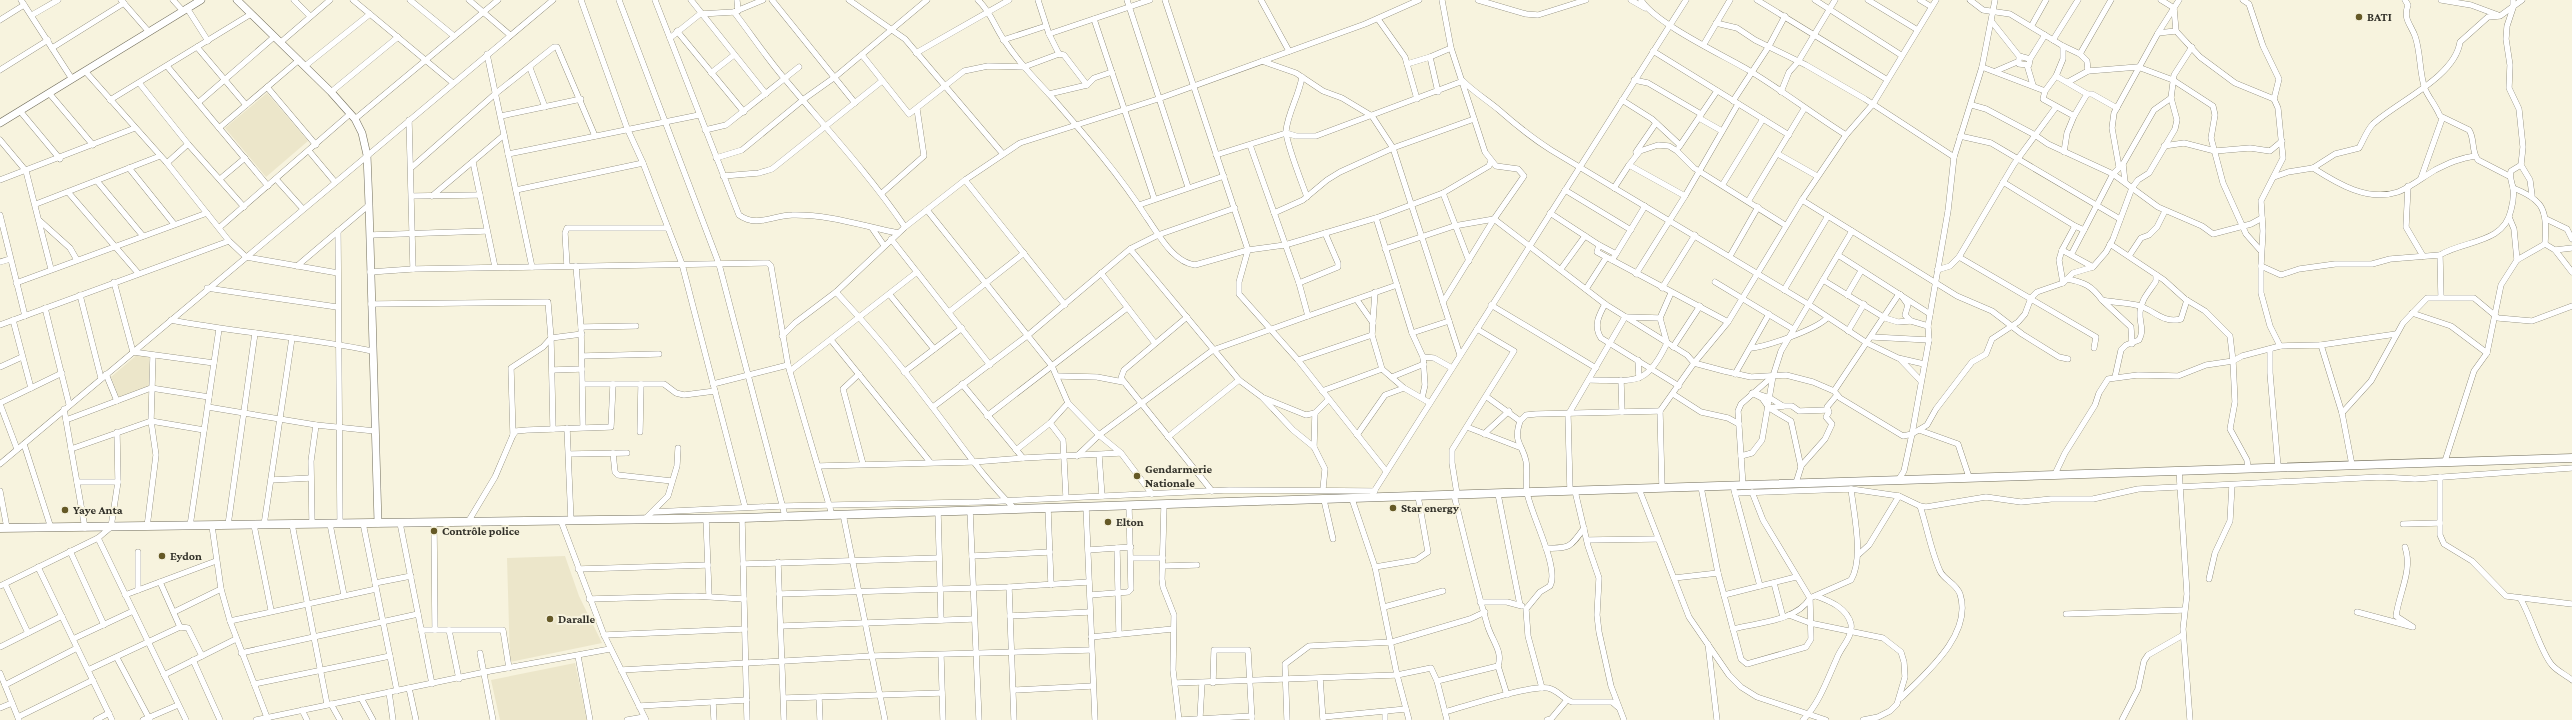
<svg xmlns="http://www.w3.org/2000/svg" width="2572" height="720" viewBox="0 0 2572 720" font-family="'Crimson Pro',serif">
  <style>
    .built { fill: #ece6ca }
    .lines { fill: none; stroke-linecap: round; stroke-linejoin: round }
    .minor-casing { stroke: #716d5b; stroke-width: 6 }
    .major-casing { stroke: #716d5b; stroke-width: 8 }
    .highway-casing { stroke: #716d5b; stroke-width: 9 }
    .minor { stroke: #fff; stroke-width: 5.5 }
    .major { stroke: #fff; stroke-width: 7 }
    .highway { stroke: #fff; stroke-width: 8 }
    .poi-dot { fill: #655926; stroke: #f7f3de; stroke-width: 1.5 }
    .labels { text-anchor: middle; stroke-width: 4; stroke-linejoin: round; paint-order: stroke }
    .poi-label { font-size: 12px; font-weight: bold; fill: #323129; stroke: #f7f3de; text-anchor: start }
  </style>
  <rect width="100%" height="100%" fill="#f7f3de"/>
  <g class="built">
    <path d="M267,93L308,141L266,177L225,128Z"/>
    <path d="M138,354L149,357V387L119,397L111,377Z"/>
    <path d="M565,556L579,596L602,643L510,662L507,558Z"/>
    <path d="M575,663L587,720H500L491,680Z"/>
  </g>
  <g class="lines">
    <defs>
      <g id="minor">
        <path d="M21,0L72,79"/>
        <path d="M121,0L149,32"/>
        <path d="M173,0L183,11"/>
        <path d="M294,0L310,16"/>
        <path d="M353,0L453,83"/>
        <path d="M410,0L454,36"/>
        <path d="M469,0L510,35"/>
        <path d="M581,0L627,128L643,163L682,264L745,507"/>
        <path d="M619,0L719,264L785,516"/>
        <path d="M655,0L739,215C757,228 774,215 792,215C828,214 863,226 898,233"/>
        <path d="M691,0L766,94"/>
        <path d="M737,0L738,11"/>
        <path d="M772,0L855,103"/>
        <path d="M849,0L905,39L1003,154"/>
        <path d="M978,0C991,12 994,26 1004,40C1017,60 1033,77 1049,94C1083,133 1119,174 1147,218C1159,235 1173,262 1195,265L1248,250L1285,245L1376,218L1443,193L1489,166L1491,161"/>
        <path d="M1038,0L1049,34L1059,54"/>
        <path d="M1127,0L1188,187"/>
        <path d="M1165,0L1248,250L1239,282V294L1298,360L1386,471"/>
        <path d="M1261,0L1289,51"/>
        <path d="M1442,0L1451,48L1485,152L1496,166L1518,169L1524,176L1494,219L1443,302"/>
        <path d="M1478,0L1526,14L1538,15L1586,0"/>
        <path d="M1631,0L1645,8"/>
        <path d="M1641,0C1656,24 1723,55 1750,71C1783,91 1814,115 1846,135"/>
        <path d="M1757,0L1886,79"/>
        <path d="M1815,0L1901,55"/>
        <path d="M1868,0L1916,29"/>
        <path d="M1920,0L1930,6"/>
        <path d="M1970,0L1983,10L2010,14L2063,46L2080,54L2087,61L2088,71"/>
        <path d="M2161,0L2174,8L2176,31L2200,57L2235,83L2274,99"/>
        <path d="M2243,0L2249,4L2263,46L2279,79L2274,99L2278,108L2283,158L2261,201L2263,231L2261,266V293L2270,326L2280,346L2321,345L2342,413L2352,465"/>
        <path d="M2405,0L2408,5C2403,19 2410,23 2415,36C2421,53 2419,72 2425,89C2429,98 2436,106 2440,116L2469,130C2475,139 2471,151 2478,160L2509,176"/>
        <path d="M2441,0L2471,5L2498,15"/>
        <path d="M187,8L208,41"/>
        <path d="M734,12C751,34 766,57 784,78C825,127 868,173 905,227"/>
        <path d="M32,15L58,0"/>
        <path d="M1094,19L1154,198"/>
        <path d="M1378,19L1405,57L1417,99"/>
        <path d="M0,20L24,5"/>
        <path d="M1992,22L2019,56L2030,59L2029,65L2019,64V56"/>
        <path d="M1716,23L1737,28L1755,40L1806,65L1865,99L1954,157"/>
        <path d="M2032,25L2046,0"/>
        <path d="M677,31L744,112"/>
        <path d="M2158,33L2179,0"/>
        <path d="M1049,34L1150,0"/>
        <path d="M670,38L700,14L734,12L763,0"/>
        <path d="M1003,40L1046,26"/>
        <path d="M2053,40L2078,0"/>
        <path d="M281,42L330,0"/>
        <path d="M1704,44L1730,0"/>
        <path d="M197,47L246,105"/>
        <path d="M52,48L124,3"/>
        <path d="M1653,51L1789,135"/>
        <path d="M916,53L1009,0"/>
        <path d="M487,54L532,267"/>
        <path d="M2080,54L2111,0"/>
        <path d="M862,55L909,114L964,71L988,66L1024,67L1059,54L1064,55L1087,85"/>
        <path d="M1430,57L1451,48"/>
        <path d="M2030,59L2045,35"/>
        <path d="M1262,61L1296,73L1323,91L1342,98L1372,116L1393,148L1460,355"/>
        <path d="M1407,64L1430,57L1438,92"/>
        <path d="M2027,65L2033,85"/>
        <path d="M167,66L268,186"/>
        <path d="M305,66L370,14"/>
        <path d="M1982,67L2045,91"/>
        <path d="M530,68L545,107"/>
        <path d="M0,70L48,40"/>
        <path d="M85,71L167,163L229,241L246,257L338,273"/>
        <path d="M1996,71L2017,62"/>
        <path d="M711,73L734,55"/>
        <path d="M2056,76L2087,94L2074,116L2043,99L2045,91Z"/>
        <path d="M2056,76L2063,59V46"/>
        <path d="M1302,77C1299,96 1288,112 1286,131C1286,143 1302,183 1307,197"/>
        <path d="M1634,80L1648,83L1701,114"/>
        <path d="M1463,81C1474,92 1487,100 1499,110C1516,125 1532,138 1551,150L1808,304L1867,343L1898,358L1924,364"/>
        <path d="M2068,82L2088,71L2138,67L2173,80L2213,106L2215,115L2211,138L2223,183L2246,234L2261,251"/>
        <path d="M140,84L188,144L244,207"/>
        <path d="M267,87L316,145"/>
        <path d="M331,92L398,37"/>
        <path d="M1781,92L1789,72L1798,62L1835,0"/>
        <path d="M49,93L93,145"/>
        <path d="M1049,94L1087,85L1094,78L1112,72"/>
        <path d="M2087,94H2092L2117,108"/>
        <path d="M110,100L251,14"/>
        <path d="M1622,100L1652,119L1680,145"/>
        <path d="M1733,101L1769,46L1785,16"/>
        <path d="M199,102L274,37"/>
        <path d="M1972,105L1986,109L2035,135L2048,144L2113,174L2158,207L2202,226L2213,234L2251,224L2262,218"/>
        <path d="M20,111L60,159"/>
        <path d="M501,116L581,99"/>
        <path d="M1699,118L1722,131"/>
        <path d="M355,119L498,0"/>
        <path d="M409,120L413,269"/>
        <path d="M219,128L299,60"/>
        <path d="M705,130L726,125L799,67"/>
        <path d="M1960,136L1991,143L2120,219"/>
        <path d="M0,140L26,171L51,269"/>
        <path d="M2164,146L2184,143L2215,151L2250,148L2270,151L2282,141"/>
        <path d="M1679,147L1717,91"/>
        <path d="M309,151L335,182"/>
        <path d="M1636,152L1656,123"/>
        <path d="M2064,152L2067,133L2074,116"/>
        <path d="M508,154L699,115"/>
        <path d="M1778,154L1817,176"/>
        <path d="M1216,155L1286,133L1296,136H1316L1463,81"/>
        <path d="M716,158L742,150L804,99L835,77L927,0"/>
        <path d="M473,162L495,267"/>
        <path d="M167,163L188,144"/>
        <path d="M2123,164L2154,110L2171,98"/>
        <path d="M1629,165L1640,151L1658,145L1669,146L1677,151L1694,168L1785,225"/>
        <path d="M2521,165L2530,180L2532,195"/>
        <path d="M2119,167L2112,128L2114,113L2158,33L2176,31"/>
        <path d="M129,168L174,224"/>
        <path d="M411,168L495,94L554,47H557L595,136"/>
        <path d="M2313,168C2338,184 2368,202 2398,192C2411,187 2423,177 2435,170C2449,163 2460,158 2475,156"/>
        <path d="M723,176L759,173L772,169L882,81"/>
        <path d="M2274,177L2288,172L2313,168L2335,154L2359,148C2363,141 2367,130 2373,124C2397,102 2455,77 2460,42L2488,17L2500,16L2522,0"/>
        <path d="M2421,178L2442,119"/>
        <path d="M220,179L245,158"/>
        <path d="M276,179L303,209"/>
        <path d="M0,180L135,128"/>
        <path d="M965,180L1065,305"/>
        <path d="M97,181L143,236"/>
        <path d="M2003,182L2075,226"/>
        <path d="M1723,184L1763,119"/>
        <path d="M2408,186L2406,227L2423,256"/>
        <path d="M1614,188L1629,165L1685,196L1636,274"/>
        <path d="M2513,188C2545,200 2547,211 2545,244"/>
        <path d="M516,190L643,163"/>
        <path d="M1565,190L1631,230"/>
        <path d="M68,192L138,273"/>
        <path d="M882,193L924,156L917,109"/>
        <path d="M1443,193L1469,261"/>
        <path d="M412,196L480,195"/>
        <path d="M432,196L504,135"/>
        <path d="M1685,196L1738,104"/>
        <path d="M1749,200L1804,109"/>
        <path d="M1802,200L1957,296L1992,311L2022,334L2059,357L2068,359"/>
        <path d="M36,204L160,156"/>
        <path d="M1139,205L1224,176"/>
        <path d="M927,210L1052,366L1068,403L1050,423L1016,450"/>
        <path d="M1274,213L1303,200L1327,180L1340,172L1393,148L1474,119"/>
        <path d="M1550,213L1599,245"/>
        <path d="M0,215L25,316"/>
        <path d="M2509,217L2514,229L2517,260"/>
        <path d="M1376,218L1412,333L1423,357L1425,385L1422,398"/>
        <path d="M2546,219L2567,229L2572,239"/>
        <path d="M40,221L70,248L77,260"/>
        <path d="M220,227L350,114"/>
        <path d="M872,228L883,244"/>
        <path d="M2084,230L2113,174L2123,164L2125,182"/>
        <path d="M338,231L340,524"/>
        <path d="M370,235L487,231"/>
        <path d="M891,239L990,365"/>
        <path d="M2545,244L2555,250L2572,272"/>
        <path d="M1599,245L1616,254L1612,260L1597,252Z"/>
        <path d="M1130,249L1239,380L1262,397L1293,430L1314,447L1325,469L1323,489"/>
        <path d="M1385,249L1454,226L1494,219L1605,304L1687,355L1694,363L1724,371L1751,377L1786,375L1813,382L1834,391L1840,398L1903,436L1912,434L1929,340L1928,326L1948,211L1954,157L1982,67L1995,0"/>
        <path d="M2062,250L2059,260L2063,283"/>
        <path d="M2555,250L2572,248"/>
        <path d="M1616,254L1645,206"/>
        <path d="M1838,255L1930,314"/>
        <path d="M2071,255L2084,230L2075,226L2062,250L2093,267"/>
        <path d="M1730,256L1758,207"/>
        <path d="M2129,256L2141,238L2149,235L2157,227L2165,211"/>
        <path d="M1959,257L2096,337L2094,348"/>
        <path d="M1612,260L1728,322"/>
        <path d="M0,262L10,259"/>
        <path d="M297,266L369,205"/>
        <path d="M567,266L565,233L567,228H668"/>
        <path d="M576,266L581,327L583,427"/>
        <path d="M2261,266L2281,275L2299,269L2335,264H2372L2390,259L2440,255"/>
        <path d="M1561,269L1585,236"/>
        <path d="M1937,270L1950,266L1959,257L2014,164L2056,107"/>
        <path d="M370,272L413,269L768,263L771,266L788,365L832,515"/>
        <path d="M1101,273L1154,342"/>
        <path d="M2067,279C2084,282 2092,286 2102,300C2115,303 2128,302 2140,306C2155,311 2164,324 2181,319L2187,300"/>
        <path d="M1823,280L1885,318L1898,322L1911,321L1905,315L1908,305L1901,295"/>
        <path d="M114,282L133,352L214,363"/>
        <path d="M1715,282L1793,329"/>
        <path d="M16,283L207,213"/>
        <path d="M1299,283L1338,267V263L1325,233"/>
        <path d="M207,288L337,307"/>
        <path d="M1662,288L1695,235"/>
        <path d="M1586,289L1606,258"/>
        <path d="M1784,290L1828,216"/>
        <path d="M836,292C870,328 903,368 933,408C960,443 984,479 1015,509"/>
        <path d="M1375,292L1372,335L1382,369L1404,388L1430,403"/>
        <path d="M80,295L101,378"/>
        <path d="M890,295L934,349"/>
        <path d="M1847,295L1861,271"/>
        <path d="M2441,297L2440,255C2464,240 2504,244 2511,210C2513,203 2514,195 2513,188C2512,182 2509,178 2511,171L2521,165L2523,147L2519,109L2509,88L2510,65L2506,39L2507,26L2513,8V0"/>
        <path d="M1357,300L1373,323"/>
        <path d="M2102,300L2131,327L2132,344"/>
        <path d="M371,304L548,302L551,338L553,429"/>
        <path d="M1605,304C1599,315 1593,326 1601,338L1679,386"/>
        <path d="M1491,305L1596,368"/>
        <path d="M45,308L69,404"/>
        <path d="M949,312L1024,253"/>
        <path d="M2412,313L2451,326L2487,353"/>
        <path d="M1308,316L1397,285"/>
        <path d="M1187,317L1124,370L1121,378L1212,491"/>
        <path d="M13,320L31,388"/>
        <path d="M171,320C238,333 306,337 372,351"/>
        <path d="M1911,321L1928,326"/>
        <path d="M0,325L229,241"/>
        <path d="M581,327L636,326"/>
        <path d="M1848,331L1864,304"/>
        <path d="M1412,333L1449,321"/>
        <path d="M782,336L795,323L836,292L905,227L965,180L1020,143L1158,99L1365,24L1419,0"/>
        <path d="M1872,337L1929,340"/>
        <path d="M831,340L930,462"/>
        <path d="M2321,345L2396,334"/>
        <path d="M1673,347L1700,306"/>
        <path d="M1751,348C1766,347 1817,329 1827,318"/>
        <path d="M2270,349V373L2278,467"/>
        <path d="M582,356L659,354"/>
        <path d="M1423,357L1434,358L1452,368"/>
        <path d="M1900,359L1921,381"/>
        <path d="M1298,360L1372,335"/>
        <path d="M1638,360L1639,378"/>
        <path d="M0,367L22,357"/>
        <path d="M552,370L582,369"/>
        <path d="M790,371L917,272"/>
        <path d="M904,372L962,328"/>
        <path d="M106,374L117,401"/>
        <path d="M859,374L843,389L863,464"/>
        <path d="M1735,374L1769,314"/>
        <path d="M1057,376L1097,377L1123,382"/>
        <path d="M1392,377L1424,364"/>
        <path d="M2115,377L2121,350L2126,345L2139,340C2145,329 2139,324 2140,312C2141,299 2150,291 2156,281V275"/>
        <path d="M1589,380C1634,380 1646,388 1667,343L1660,318L1671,293"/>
        <path d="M1621,380L1622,412"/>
        <path d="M583,384H664L676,393L684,395L715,391"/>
        <path d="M713,384L788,365"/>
        <path d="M962,384L1023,458L1121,453"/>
        <path d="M1322,391L1382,369"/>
        <path d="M1834,391L1899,294"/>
        <path d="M1752,393L1762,398L1769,408L1791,421L1801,467L1796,483"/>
        <path d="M1673,394L1701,412L1728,418L1739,424"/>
        <path d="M1758,394L1770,398L1783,406"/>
        <path d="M1487,397L1520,421L1526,415L1536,414L1660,411"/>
        <path d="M1264,398L1306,415L1315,413L1328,400"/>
        <path d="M0,403L62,373"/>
        <path d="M1068,403L1099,435L1121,453L1152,494"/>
        <path d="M0,404L17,449"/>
        <path d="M208,407L316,425L375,431"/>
        <path d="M933,407L1027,336L1130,249L1158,235L1235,208"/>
        <path d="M1769,408L1784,406H1792L1799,411L1828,410"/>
        <path d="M64,409L85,528"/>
        <path d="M2342,413L2371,381L2403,323L2427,298H2474L2498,318L2532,321L2572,306"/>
        <path d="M987,416L1127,308"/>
        <path d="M66,420L151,388L209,397"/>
        <path d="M1520,421C1513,443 1522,443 1526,461C1528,471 1525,482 1527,492C1530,513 1560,568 1550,586L1540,592L1526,609L1528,636L1542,688"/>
        <path d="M1050,423L1063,440L1066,497"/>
        <path d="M1467,427L1519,447"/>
        <path d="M567,428L571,521"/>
        <path d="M1919,430L1958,444L1969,477"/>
        <path d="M640,432L641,384"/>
        <path d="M1484,434L1509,411"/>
        <path d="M513,435L511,368L543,347L551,338L582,334"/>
        <path d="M1357,435L1385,395L1404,388"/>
        <path d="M1168,437L1239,380"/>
        <path d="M24,444L51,528"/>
        <path d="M1314,447L1315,413"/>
        <path d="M71,449L151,421L204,430"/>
        <path d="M613,453L615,472L618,475L672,481"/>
        <path d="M569,454L627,453"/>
        <path d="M1099,455L1102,496"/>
        <path d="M1077,456L1099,435L1213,350L1308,316L1299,283L1250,145"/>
        <path d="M1741,456L1752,453L1762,440L1773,376L1781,351L1852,231"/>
        <path d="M2445,461L2474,371L2487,353L2501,285L2517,260L2545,244"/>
        <path d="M0,464L553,0"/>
        <path d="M818,466L973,462L1023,458"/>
        <path d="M1801,466L1825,439L1832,424L1826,417L1829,412L1827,407L1837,395"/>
        <path d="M2248,468L2247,460L2230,429L2235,402L2233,361L2242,356L2280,346"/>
        <path d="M2179,470L2187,594L2183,629L2190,720"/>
        <path d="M2055,474L2065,453L2095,405L2099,393L2108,379L2138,375L2178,376L2206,365L2233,361L2230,336L2205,311L2185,299L2164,280L2110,244"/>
        <path d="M2440,477V535L2444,544L2472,561L2506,596L2572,604"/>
        <path d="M1899,479L1904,471L1912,434L1927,425L1936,409L1972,362L1986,354L1992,339L2018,322L2025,314L2031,298L2037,292L2063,283L2073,273L2093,267L2106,252L2113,239L2132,188L2138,180L2149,173L2175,129L2177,120L2171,98L2174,75L2192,47"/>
        <path d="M271,480L311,478"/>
        <path d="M77,482H118"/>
        <path d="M1743,486L1738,411L1741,404L1773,376"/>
        <path d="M1701,487L1718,573L1741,659L1747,664L1806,647L1811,639L1810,598L1851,580C1864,558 1854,515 1851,489"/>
        <path d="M1662,488L1660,411L1694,363L1728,322L1802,200L1846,135L1873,104L1936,0"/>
        <path d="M1639,489L1689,617L1729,675L1741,687L1757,697L1826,720"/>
        <path d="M1734,490L1760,586"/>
        <path d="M0,491L7,528"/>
        <path d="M1570,491L1568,415L1625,317L1660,318"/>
        <path d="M1575,491L1588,546L1599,578L1597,615L1599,632L1611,686L1624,720"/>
        <path d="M1373,493L1686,0"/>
        <path d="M1735,493L1851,489L1899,496L1920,506L1926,507L1986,497L2021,502L2051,499H2093L2138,489L2381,477L2415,479L2572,468"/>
        <path d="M1457,494L1452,463V450L1514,351L1477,329"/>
        <path d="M1498,494L1520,605"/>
        <path d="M1352,499L1375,567L1397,675L1409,720"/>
        <path d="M1324,500L1333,539"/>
        <path d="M1164,505L1162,579L1163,587L1174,615L1173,670L1179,720"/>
        <path d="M1086,507L1095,720"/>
        <path d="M1048,508L1051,585"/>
        <path d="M970,510L979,720"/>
        <path d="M938,511L941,620"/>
        <path d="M652,512L668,496L677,466L678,448"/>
        <path d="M843,514L885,720"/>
        <path d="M706,518L709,596"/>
        <path d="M742,518L747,720"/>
        <path d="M645,519L652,512L783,506L979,502L1229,490L1375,491"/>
        <path d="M561,521L604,635L646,720"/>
        <path d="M468,522L495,477L513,435L516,431L527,430L611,427L613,384"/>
        <path d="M363,523L397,691"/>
        <path d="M400,523L432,684"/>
        <path d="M434,523L435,630"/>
        <path d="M292,524L327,704"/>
        <path d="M312,524L311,461L316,425"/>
        <path d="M330,524L344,595"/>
        <path d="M2403,524L2440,523"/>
        <path d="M228,525L255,333"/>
        <path d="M254,525L271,610"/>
        <path d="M264,525L292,338"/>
        <path d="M190,526L219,329"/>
        <path d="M212,526L221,589L230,621L268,720"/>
        <path d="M147,527L156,455L151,421L153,355"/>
        <path d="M98,538L186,720"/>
        <path d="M1587,540L1657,539"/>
        <path d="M1117,548L1119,634"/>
        <path d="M1546,548C1569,549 1571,547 1584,528"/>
        <path d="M1088,550L1131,547"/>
        <path d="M70,551L104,625"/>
        <path d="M138,552V590"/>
        <path d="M1859,554L1869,545L1899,496"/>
        <path d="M972,556L1050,552"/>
        <path d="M1131,558H1163"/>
        <path d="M778,562L784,720"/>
        <path d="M743,564L939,558"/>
        <path d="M1163,566L1197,565"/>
        <path d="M38,567L112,720"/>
        <path d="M1375,567L1416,560L1428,552L1418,496"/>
        <path d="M578,569L708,565"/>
        <path d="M1674,578L1718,573"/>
        <path d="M2209,579L2215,553L2230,521L2232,485"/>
        <path d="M160,582L180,627"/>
        <path d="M375,583L411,576"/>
        <path d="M1774,583L1783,617"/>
        <path d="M5,584L28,633"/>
        <path d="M0,586L98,538L111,527L118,482L117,432"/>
        <path d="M1009,587L1014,720"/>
        <path d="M779,594L1009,587L1089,582"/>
        <path d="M125,595L216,561"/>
        <path d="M1090,595L1128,592L1131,589L1129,506"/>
        <path d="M1724,595L1796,577"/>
        <path d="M2520,598C2531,616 2541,653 2552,665C2557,671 2566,675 2572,680"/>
        <path d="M589,599L694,596L744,599"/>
        <path d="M1480,602H1507L1522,606"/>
        <path d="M1384,607L1443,591"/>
        <path d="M174,612L221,589"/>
        <path d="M2357,612L2413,627L2396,616C2399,593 2413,570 2405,547"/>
        <path d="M2066,614L2184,610"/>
        <path d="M1789,615L1810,623L1883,638L1901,652L1904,662L1905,677L1897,704L1890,711L1878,717L1863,720"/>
        <path d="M1010,616L1090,612"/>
        <path d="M230,621L376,589"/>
        <path d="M781,626L974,619"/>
        <path d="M1733,629C1756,623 1797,621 1810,598L1763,520L1752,492"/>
        <path d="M421,630H503L509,668"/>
        <path d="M449,630L459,679"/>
        <path d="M604,635L745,629"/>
        <path d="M1091,637L1173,629"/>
        <path d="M73,639L133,611"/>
        <path d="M1708,644L1717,720"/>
        <path d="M0,647L62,616"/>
        <path d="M241,653L418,614"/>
        <path d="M480,653L493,720"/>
        <path d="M941,655L943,720"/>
        <path d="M578,656L590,720"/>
        <path d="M117,658L150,720"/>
        <path d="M193,660L220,720"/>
        <path d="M1498,666L1507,695"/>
        <path d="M88,670L180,627L188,628L202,656"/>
        <path d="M621,670L872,656L1091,650"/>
        <path d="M0,673L19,720"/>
        <path d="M164,675L236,639"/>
        <path d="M1320,678L1323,720"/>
        <path d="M1437,681L1498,666C1503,652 1493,642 1488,627C1475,584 1465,539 1454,495"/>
        <path d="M1175,683L1397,675L1431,668L1437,681L1447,720"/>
        <path d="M1213,683L1214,650H1248L1252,720"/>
        <path d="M254,684L390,656"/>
        <path d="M5,685L77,648"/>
        <path d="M409,688L416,720"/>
        <path d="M1014,690L1093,686"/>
        <path d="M389,692L393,720"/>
        <path d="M819,697L820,720"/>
        <path d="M361,698L373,720"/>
        <path d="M784,698L942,693"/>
        <path d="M1901,698C1926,673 1973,634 1960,594C1956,583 1944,580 1940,571C1931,551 1927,527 1920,506"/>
        <path d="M713,702L714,720"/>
        <path d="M331,704L340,720"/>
        <path d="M639,706L747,700"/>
        <path d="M0,708L12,703"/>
        <path d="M302,710L307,720"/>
        <path d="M1385,712V720"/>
        <path d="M1445,712C1466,706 1529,685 1548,688C1558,690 1563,699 1572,702H1612L1619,708"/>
        <path d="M18,717L93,680"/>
        <path d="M1200,717L1202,683"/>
        <path d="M1323,717L1406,709"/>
        <path d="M96,720L109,713"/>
        <path d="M143,720L178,705"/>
        <path d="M256,720L490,671L610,649"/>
        <path d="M627,720L644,717"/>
        <path d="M1179,720L1252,716"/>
        <path d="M1287,720L1285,664L1309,646L1392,642L1470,619L1485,612"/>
        <path d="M1547,720L1551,719L1567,700"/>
        <path d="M1803,720C1820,702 1827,680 1837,658C1841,647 1853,637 1851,624C1847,608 1830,601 1816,596"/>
        <path d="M2122,720L2138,689L2144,661L2148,655L2183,635"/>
      </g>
      <g id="major">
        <path d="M237,0L331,92L355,119L362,133L367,155L369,205L378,523"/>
        <path d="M0,123L201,0"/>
      </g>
      <path id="highway" d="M0,528L742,518L2572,458"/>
    </defs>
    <use href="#minor" class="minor-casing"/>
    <use href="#major" class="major-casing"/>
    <use href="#highway" class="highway-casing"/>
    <use href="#minor" class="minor"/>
    <use href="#major" class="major"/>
    <use href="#highway" class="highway"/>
  </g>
  <g class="poi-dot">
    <circle cx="2359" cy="17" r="4"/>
    <circle cx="1137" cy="476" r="4"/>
    <circle cx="1393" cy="508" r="4"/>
    <circle cx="65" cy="510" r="4"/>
    <circle cx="1108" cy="522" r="4"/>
    <circle cx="434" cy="531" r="4"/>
    <circle cx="162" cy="556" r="4"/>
    <circle cx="550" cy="619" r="4"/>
  </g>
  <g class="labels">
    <g class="poi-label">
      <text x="2367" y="21">BATI</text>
      <text x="1145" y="473">Gendarmerie<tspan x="1145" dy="14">Nationale</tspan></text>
      <text x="1401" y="512">Star energy</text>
      <text x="73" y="514">Yaye Anta</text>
      <text x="1116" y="526">Elton</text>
      <text x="442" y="535">Contrôle police</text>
      <text x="170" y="560">Eydon</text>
      <text x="558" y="623">Daralle</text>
    </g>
  </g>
</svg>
